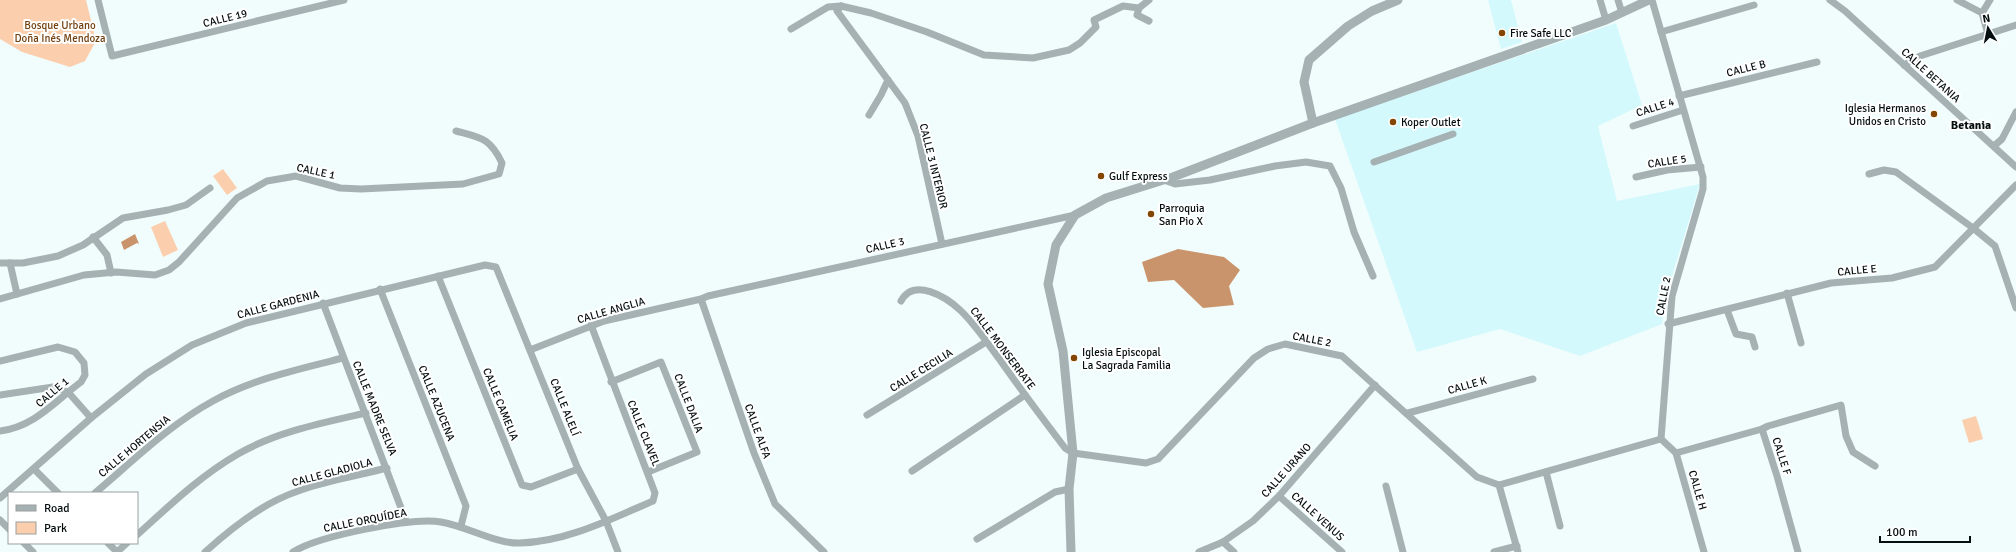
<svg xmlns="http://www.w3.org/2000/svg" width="2016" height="552" viewBox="0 0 2016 552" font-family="Signika,sans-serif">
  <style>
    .built { fill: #d3f9fc }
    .green { fill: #fbcfae }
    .water { fill: #c9946b }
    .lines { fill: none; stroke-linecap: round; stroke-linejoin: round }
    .minor { stroke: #a5b1b2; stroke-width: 7 }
    .tertiary { stroke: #a5b1b2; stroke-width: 9 }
    .poi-dot { fill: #834602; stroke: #fff; stroke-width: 1.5 }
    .labels { text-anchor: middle; stroke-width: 4; stroke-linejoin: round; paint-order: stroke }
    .street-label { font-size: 11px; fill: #050e0f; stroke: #fff }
    .park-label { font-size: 11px; fill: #72400f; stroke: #fff }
    .poi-label { font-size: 11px; fill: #050e0f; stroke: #fff; text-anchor: start }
    .neighbourhood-label { font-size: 12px; font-weight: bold; fill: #050e0f; stroke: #fff }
  </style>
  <rect width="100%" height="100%" fill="#f1fdfd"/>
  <g class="built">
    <path d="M1488,0H1511L1522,42L1501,49Z"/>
    <path d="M1616,23L1642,105L1598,126L1617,201L1700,184L1666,296L1662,324L1580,356L1500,329L1417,352L1335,119Z"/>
  </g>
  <g class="green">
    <path d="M0,0H86L96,41L85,61L70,67L22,52L0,39Z"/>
    <path d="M223,169L237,188L227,195L213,176Z"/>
    <path d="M165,221L178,250L163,257L151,227Z"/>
    <path d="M1976,416L1983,439L1969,443L1962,420Z"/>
  </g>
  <g class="water">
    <path d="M135,234L139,244L137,243L124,250L121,242Z"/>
    <path d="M1178,249L1224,257L1240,270L1229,286L1234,305L1203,308L1174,280L1148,282L1142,262Z"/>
  </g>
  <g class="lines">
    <g class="minor">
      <path d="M98,0L112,56L344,0"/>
      <path d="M1600,0L1606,20"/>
      <path d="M1618,0L1622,13"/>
      <path d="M1652,0L1703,177V189L1672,296L1661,439"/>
      <path d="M1830,0L1845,11L2016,167"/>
      <path d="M1957,0L1982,13L1988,34"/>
      <path d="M841,6L837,11L905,103L918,136L942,244"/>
      <path d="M1139,8L1137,15L1149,21"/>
      <path d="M1982,13L1990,0"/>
      <path d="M791,29L828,7L841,6L871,13L927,32L984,55L1033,58L1069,50L1080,43L1096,27L1094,20L1123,6L1139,8L1149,0"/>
      <path d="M1661,32L1754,5"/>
      <path d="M1904,65L1920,56L2016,25"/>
      <path d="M1679,96L1817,62"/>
      <path d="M869,115L881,95L888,80"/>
      <path d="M1633,126L1683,110"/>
      <path d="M1994,146L2002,139L2016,112"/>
      <path d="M1374,162L1453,134"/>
      <path d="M1869,174L1884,170L1896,172L1973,228L1995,246L2016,308"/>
      <path d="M1636,177L1667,170L1701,167"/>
      <path d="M1164,180L1175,184L1210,180L1275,166L1306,162L1330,166L1341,188L1354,232L1373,276"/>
      <path d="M93,237L107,255L111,273"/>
      <path d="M0,263H23L58,256L83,245L123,218L168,210L186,205L210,188"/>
      <path d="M10,263L17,294"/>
      <path d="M438,276L522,485L531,487L578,469"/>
      <path d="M380,289L466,506L461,526"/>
      <path d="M1787,293L1801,343"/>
      <path d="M0,299L84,275L116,272L155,275L169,270L179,262L237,198L267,181L296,176L340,188L361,189L463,184L499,174L502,163C490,138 482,138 456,131"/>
      <path d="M701,299L754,453L775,504L824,552"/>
      <path d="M901,301C914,277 946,297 960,310C975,324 988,344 1000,360C1021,390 1043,419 1065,448L1073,453L1146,463L1158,459L1254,358L1268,349L1285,344L1342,356L1477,477L1499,485L1661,439"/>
      <path d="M323,303L406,521"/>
      <path d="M1727,310L1736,334L1752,337L1755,347"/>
      <path d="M1668,324L1831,283L1892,278L1935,267L2016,185"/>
      <path d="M530,350L604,321L701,299L708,296L1075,215"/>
      <path d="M0,361L58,347L75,352L84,363L85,375L81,382C54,402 34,427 0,431"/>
      <path d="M611,382L661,362L697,452L648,472"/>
      <path d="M0,395L53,387L68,392L91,418"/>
      <path d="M1408,413L1533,379"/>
      <path d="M867,415L986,342"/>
      <path d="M1762,429L1777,476L1798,552"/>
      <path d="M1661,439L1676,453L1704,552"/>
      <path d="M1676,453L1762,429L1768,426L1841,405L1846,436L1853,452L1875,466"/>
      <path d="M34,469L58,493"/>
      <path d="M912,471L1025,395"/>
      <path d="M1546,472L1560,526"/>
      <path d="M1499,485L1518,552"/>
      <path d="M1386,486L1403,552"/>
      <path d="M95,493C133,461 169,425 213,401C253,379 299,369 343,358"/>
      <path d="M1279,496L1342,552"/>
      <path d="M0,498L91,418L146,374L192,345L246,323L485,265L496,267L578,469L606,521L618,552"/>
      <path d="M0,520L9,529"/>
      <path d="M137,535C169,506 200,476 238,454C276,432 322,423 366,413"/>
      <path d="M977,539L1055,492L1069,489"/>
      <path d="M1223,542L1234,552"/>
      <path d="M24,543L33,552"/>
      <path d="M108,543L117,552"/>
      <path d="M117,552L127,543"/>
      <path d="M205,552C225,534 246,517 269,504C305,484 348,478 387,468"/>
      <path d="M293,552C318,536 412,517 441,522C466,526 496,544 520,543C566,542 611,519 653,501L655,493L591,325"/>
      <path d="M1199,552L1223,542L1253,521L1279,496L1375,385"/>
      <path d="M1494,552L1517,546"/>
    </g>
    <g class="tertiary">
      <path d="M1313,123L1304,82L1309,60L1348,26L1372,11L1398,0"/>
      <path d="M1071,552L1069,489L1073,453L1063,351L1048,284L1056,245L1075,215L1106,198L1173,177L1313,123L1606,20L1649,0"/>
    </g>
  </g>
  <g class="poi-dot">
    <circle cx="1502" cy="33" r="4"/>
    <circle cx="1934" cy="114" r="4"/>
    <circle cx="1393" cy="122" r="4"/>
    <circle cx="1101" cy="176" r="4"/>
    <circle cx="1151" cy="214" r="4"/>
    <circle cx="1074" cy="358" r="4"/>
  </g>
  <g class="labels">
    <g class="street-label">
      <text transform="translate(225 18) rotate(-14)" y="4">CALLE 19</text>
      <text transform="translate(1746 68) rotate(-14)" y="4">CALLE B</text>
      <text transform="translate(1931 75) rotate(42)" y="4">CALLE BETANIA</text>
      <text transform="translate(1655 107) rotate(-18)" y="4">CALLE 4</text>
      <text transform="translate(1667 161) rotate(-8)" y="4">CALLE 5</text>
      <text transform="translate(934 166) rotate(76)" y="4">CALLE 3 INTERIOR</text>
      <text transform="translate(316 171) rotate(12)" y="4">CALLE 1</text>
      <text transform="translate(885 245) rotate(-13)" y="4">CALLE 3</text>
      <text transform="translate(1857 270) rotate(-5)" y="4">CALLE E</text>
      <text transform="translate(1663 296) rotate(-79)" y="4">CALLE 2</text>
      <text transform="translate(278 304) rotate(-15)" y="4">CALLE GARDENIA</text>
      <text transform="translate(611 310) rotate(-16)" y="4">CALLE ANGLIA</text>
      <text transform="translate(1312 339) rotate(11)" y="4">CALLE 2</text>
      <text transform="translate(1003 348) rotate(53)" y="4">CALLE MONSERRATE</text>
      <text transform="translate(921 370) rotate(-32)" y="4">CALLE CECILIA</text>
      <text transform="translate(1467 385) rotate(-16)" y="4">CALLE K</text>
      <text transform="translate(52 392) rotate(-40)" y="4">CALLE 1</text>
      <text transform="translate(437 403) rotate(68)" y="4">CALLE AZUCENA</text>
      <text transform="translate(689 403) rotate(69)" y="4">CALLE DALIA</text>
      <text transform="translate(501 404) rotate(68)" y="4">CALLE CAMELIA</text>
      <text transform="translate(565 407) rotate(68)" y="4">CALLE ALELÍ</text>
      <text transform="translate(375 408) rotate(68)" y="4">CALLE MADRE SELVA</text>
      <text transform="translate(758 431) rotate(70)" y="4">CALLE ALFA</text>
      <text transform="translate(644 433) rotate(68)" y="4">CALLE CLAVEL</text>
      <text transform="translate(134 446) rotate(-40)" y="4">CALLE HORTENSIA</text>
      <text transform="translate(1782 456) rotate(72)" y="4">CALLE F</text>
      <text transform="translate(1286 470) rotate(-48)" y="4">CALLE URANO</text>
      <text transform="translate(332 472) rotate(-15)" y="4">CALLE GLADIOLA</text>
      <text transform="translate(1698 490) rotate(74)" y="4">CALLE H</text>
      <text transform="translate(1318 516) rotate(42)" y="4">CALLE VENUS</text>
      <text transform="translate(365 520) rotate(-11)" y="4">CALLE ORQUÍDEA</text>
    </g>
    <g class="park-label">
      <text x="60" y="29">Bosque Urbano<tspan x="60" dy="13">Doña Inés Mendoza</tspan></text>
    </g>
    <g class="poi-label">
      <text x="1510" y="37">Fire Safe LLC</text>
      <text x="1926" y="112" text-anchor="end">Iglesia Hermanos<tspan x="1926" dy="13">Unidos en Cristo</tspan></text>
      <text x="1401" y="126">Koper Outlet</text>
      <text x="1109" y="180">Gulf Express</text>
      <text x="1159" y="212">Parroquia<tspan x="1159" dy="13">San Pio X</tspan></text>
      <text x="1082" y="356">Iglesia Episcopal<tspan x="1082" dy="13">La Sagrada Familia</tspan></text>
    </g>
    <g class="neighbourhood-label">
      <text x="1971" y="129">Betania</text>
    </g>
  </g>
  <rect x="8" y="492" width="130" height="52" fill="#ffffff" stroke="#9b9f9f"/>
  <rect x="16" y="505" width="20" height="6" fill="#a5b1b2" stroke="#9b9f9f"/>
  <text x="44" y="512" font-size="12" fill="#050e0f">Road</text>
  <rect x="16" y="522" width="20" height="12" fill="#fbcfae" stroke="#9b9f9f"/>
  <text x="44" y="532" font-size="12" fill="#050e0f">Park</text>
  <g transform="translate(1988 28) rotate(350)" stroke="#ffffff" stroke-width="3" paint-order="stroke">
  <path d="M0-3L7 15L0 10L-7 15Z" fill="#050e0f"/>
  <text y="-6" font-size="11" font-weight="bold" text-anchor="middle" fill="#050e0f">N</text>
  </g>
  <path d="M1880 536v6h90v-6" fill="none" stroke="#050e0f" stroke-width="2"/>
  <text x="1886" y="536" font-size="12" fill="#050e0f" stroke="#ffffff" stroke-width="3" paint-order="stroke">100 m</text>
</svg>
